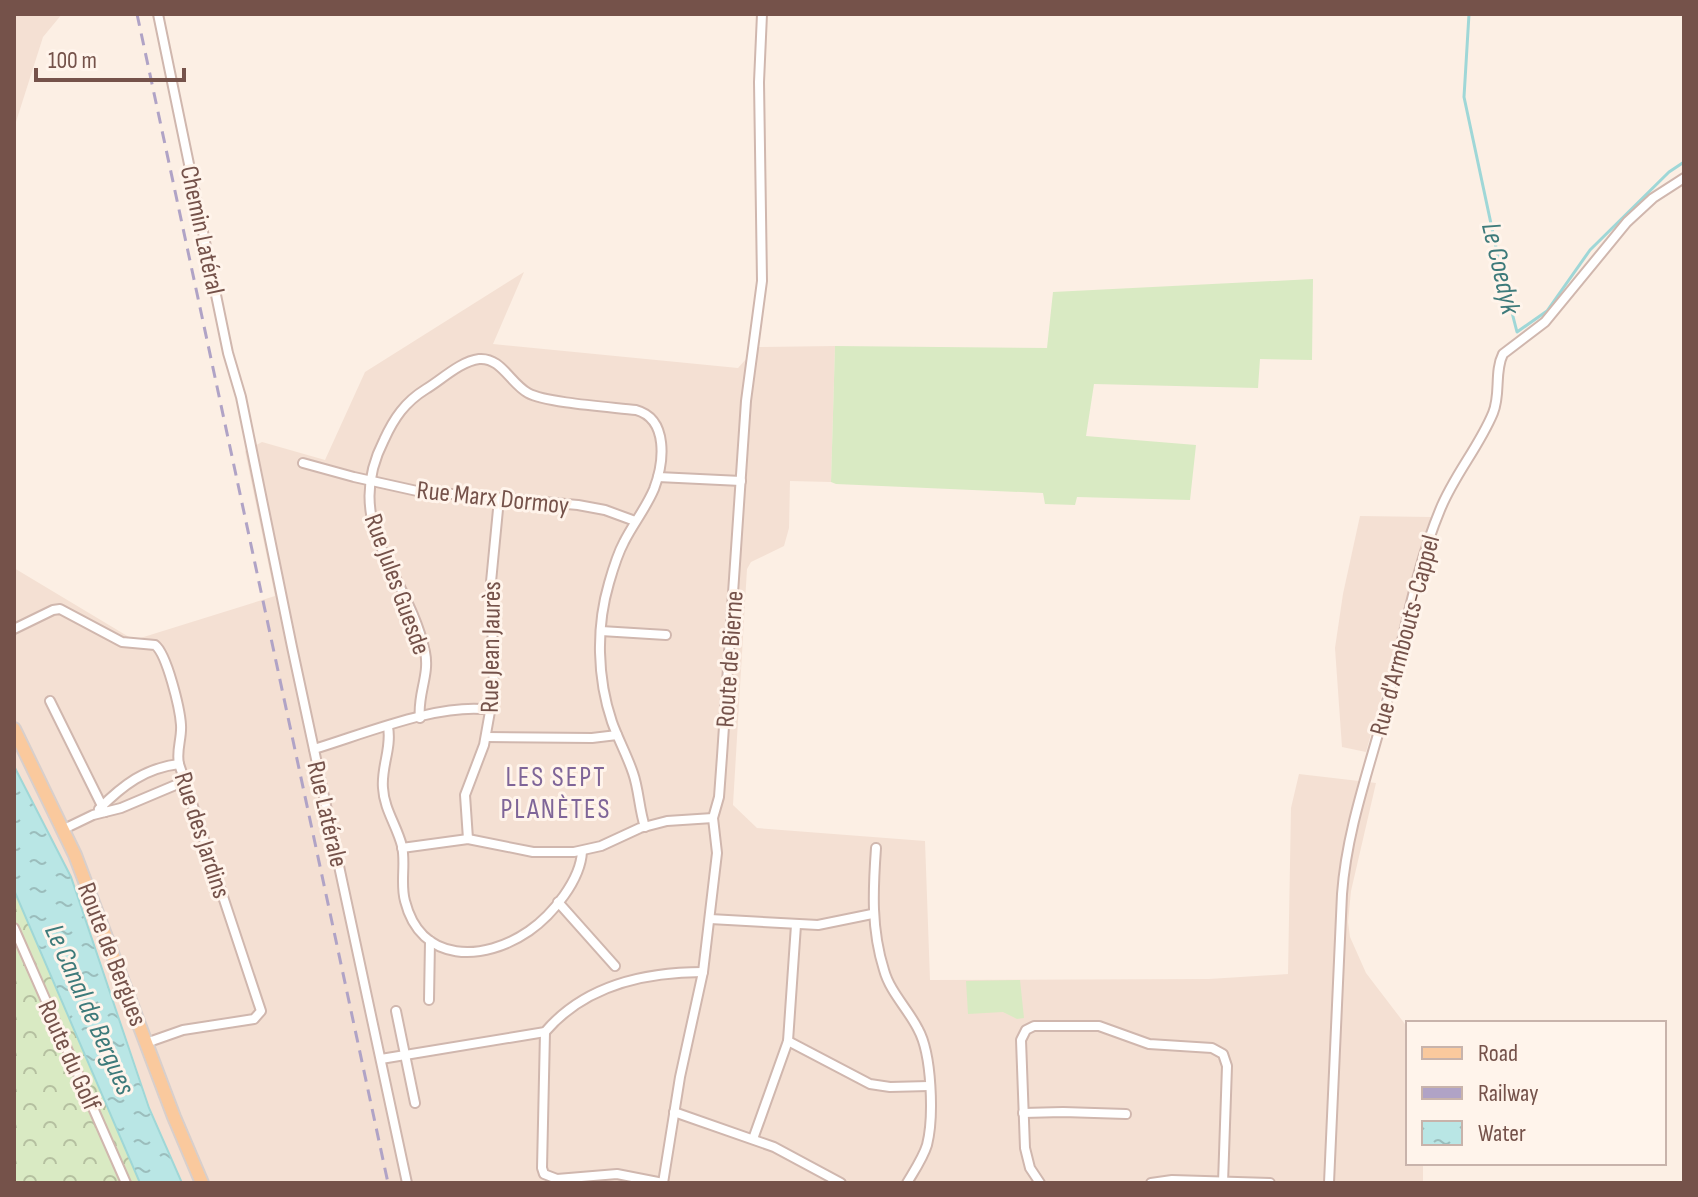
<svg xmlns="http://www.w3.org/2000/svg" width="1698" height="1197" viewBox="0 0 1698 1197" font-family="'Sofia Sans Condensed',sans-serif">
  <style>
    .residential { fill: #f4e0d3 }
    .grass { fill: #d9eac3 }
    .forest { fill: url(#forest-crowns) }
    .water { fill: url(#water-ripples); stroke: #9fd7d7; stroke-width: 2 }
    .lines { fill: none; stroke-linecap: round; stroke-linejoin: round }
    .stream { stroke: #9fd7d7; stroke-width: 3 }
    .street-casing { stroke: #d0b7ae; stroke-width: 12 }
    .primary-casing { stroke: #d8cfcc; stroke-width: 16 }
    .street { stroke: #fff; stroke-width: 8 }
    .primary { stroke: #fac99d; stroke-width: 12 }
    .rail { stroke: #b0a3c6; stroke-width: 3; stroke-dasharray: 12 8; stroke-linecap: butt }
    .labels { text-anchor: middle; stroke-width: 6; stroke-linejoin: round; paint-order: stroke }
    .street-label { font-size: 26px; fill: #75524a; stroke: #fff4eb }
    .water-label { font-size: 28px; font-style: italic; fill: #3d7a7a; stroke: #fff4eb }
    .neighbourhood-label { font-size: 28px; letter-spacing: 2px; fill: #7f6598; stroke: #fff4eb }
  </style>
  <defs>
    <pattern id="forest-crowns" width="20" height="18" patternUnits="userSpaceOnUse" patternTransform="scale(2)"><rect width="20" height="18" fill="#d9eac3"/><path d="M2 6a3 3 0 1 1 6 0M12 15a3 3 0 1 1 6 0" fill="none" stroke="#b5c0a0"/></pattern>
    <pattern id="water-ripples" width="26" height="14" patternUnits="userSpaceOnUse" patternTransform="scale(2)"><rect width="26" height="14" fill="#b9e6e5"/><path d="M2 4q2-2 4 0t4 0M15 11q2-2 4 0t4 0" fill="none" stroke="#9bbdbc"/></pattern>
  </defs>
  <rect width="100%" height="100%" fill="#fcefe4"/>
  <g class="residential">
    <path d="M14,14H62L43,37L15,125Z"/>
    <path d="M524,272L493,344L738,368L757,347L835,346L831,482L790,481L789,528L784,546L751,562L747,569L733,805L757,828L925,841L930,980L1209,979L1288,974L1291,808L1299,774L1376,783L1351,891L1348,922L1350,937L1366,973L1408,1028V1163H1423V1183H182L149,1108L71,877L14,766V568L134,640L275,596L245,451L262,442L325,460L365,372Z"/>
    <path d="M1360,516L1431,517L1366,752L1342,747L1335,648L1343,594Z"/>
  </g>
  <g class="grass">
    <path d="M1313,279L1312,360L1260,359L1258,388L1094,384L1086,436L1196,445L1190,500L1077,497L1075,505L1045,504L1043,493L836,484L831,482L835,346L1047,348L1053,292Z"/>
    <path d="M1020,980L1024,1018L1017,1019L1003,1012L968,1014L966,981Z"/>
  </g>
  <path class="forest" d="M14,890L140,1183H14Z"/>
  <path class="water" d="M14,766L71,877L149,1108L182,1183H140L14,890Z"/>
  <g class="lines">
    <path class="stream" d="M1469,14L1464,97L1500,266L1517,332L1547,311L1590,250L1669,172L1684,162"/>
    <defs>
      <g id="street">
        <path d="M158,14L228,353L241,397L292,647L407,1183"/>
        <path d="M303,463L354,477L417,491L578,505L605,510L635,521"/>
        <path d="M658,477L741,481"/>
        <path d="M14,629L53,610L60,609L122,642L155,645C167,654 180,709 181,725C182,739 176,750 179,764L261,1011L254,1019L183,1030L146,1043"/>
        <path d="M601,631L666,635"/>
        <path d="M50,701L105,812"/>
        <path d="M420,718C417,695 430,675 425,652C408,573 340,526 384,440C394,418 405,402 426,389C441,380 461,361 479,359C501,357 510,383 528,393C546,403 611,407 636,410C669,419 664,463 654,489C646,508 633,524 624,542C617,555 613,569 609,583C596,627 597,678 612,722C618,739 627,755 633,773C639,790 639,809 645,827"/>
        <path d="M388,727C392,748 381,767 383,788C384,809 397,826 402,846C406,864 400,883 405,901C421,964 484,962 529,931C552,915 581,880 582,851"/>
        <path d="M486,737L592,738L617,735"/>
        <path d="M314,749C364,734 440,702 491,710"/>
        <path d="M99,809C123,785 145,768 179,764"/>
        <path d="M64,829L93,815L121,808L185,781"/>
        <path d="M468,839L465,795L484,745L494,689L491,582L499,499"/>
        <path d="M402,848L468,839L533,852H574L601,846L640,828L667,821L713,818"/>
        <path d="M876,848C873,890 871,929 884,970C890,992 908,1009 918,1029C932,1054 934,1117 927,1145C923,1158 914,1171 907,1183"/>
        <path d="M558,902L615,966"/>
        <path d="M710,919L818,925L872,914"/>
        <path d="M14,928L126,1183"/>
        <path d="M429,1000L430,941"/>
        <path d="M396,1011L415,1103"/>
        <path d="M545,1032L542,1168L544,1174L557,1179L617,1174L663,1183"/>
        <path d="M788,1041L870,1084L890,1087L929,1086"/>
        <path d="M381,1059L545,1032C585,985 644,972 703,972"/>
        <path d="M674,1112L774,1147L841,1183"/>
        <path d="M1023,1113L1063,1112L1126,1114"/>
        <path d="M753,1139L788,1041L796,925"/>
        <path d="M663,1183L680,1077L703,972L717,853L713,818L719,797L722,756L746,401L762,281L759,82L762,14"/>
        <path d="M1040,1183L1030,1168L1025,1148L1021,1040L1026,1030L1034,1026H1099L1149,1044L1212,1048L1223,1054L1227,1066L1223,1183"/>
        <path d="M1151,1183L1172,1180L1270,1183"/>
        <path d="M1329,1183L1342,894C1347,827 1371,764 1388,698C1405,635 1415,570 1440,510C1454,475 1479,447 1493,413C1501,394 1494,372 1503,354L1545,322L1627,222L1653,198L1684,178"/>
      </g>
      <path id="primary" d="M14,729L75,855L174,1117L202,1183"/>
    </defs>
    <use href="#street" class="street-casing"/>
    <use href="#primary" class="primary-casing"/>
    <use href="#street" class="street"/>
    <use href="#primary" class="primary"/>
    <path class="rail" d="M137,14L388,1183"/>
  </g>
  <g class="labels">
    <g class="street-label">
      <text transform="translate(203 230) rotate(78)" y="9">Chemin Latéral</text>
      <text transform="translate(493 497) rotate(6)" y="9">Rue Marx Dormoy</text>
      <text transform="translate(398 584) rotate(70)" y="9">Rue Jules Guesde</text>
      <text transform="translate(1404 635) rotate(-75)" y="9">Rue d'Armbouts-Cappel</text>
      <text transform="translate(490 647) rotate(-89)" y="9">Rue Jean Jaurès</text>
      <text transform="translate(729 659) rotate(-86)" y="9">Route de Bierne</text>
      <text transform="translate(328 814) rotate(77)" y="9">Rue Latérale</text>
      <text transform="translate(203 835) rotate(72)" y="9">Rue des Jardins</text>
      <text transform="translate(113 954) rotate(69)" y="9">Route de Bergues</text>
      <text transform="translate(70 1055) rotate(66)" y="9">Route du Golf</text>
    </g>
    <g class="water-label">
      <text transform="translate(1502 268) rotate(77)" y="10">Le Coedyk</text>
      <text transform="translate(91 1009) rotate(66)" y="10">Le Canal de Bergues</text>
    </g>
    <g class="neighbourhood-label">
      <text x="556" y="786">LES SEPT<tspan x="556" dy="32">PLANÈTES</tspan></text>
    </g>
  </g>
  <rect width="1698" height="1197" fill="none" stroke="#75524a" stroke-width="32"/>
  <rect x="1406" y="1021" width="260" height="144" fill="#fff4eb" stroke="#c8b3ab" stroke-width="2"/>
  <rect x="1422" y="1047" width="40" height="12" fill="#fac99d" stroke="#c8b3ab" stroke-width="2"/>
  <text x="1478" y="1061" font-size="24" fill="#75524a">Road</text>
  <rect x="1422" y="1087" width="40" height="12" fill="#b0a3c6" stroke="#c8b3ab" stroke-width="2"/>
  <text x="1478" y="1101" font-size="24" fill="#75524a">Railway</text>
  <rect x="1422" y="1121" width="40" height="24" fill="url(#water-ripples)" stroke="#c8b3ab" stroke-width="2"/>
  <text x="1478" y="1141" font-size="24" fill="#75524a">Water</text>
  <path d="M36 68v12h148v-12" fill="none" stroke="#75524a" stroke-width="4"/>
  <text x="48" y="68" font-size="24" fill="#75524a" stroke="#fff4eb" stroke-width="6" paint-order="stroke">100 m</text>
</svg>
